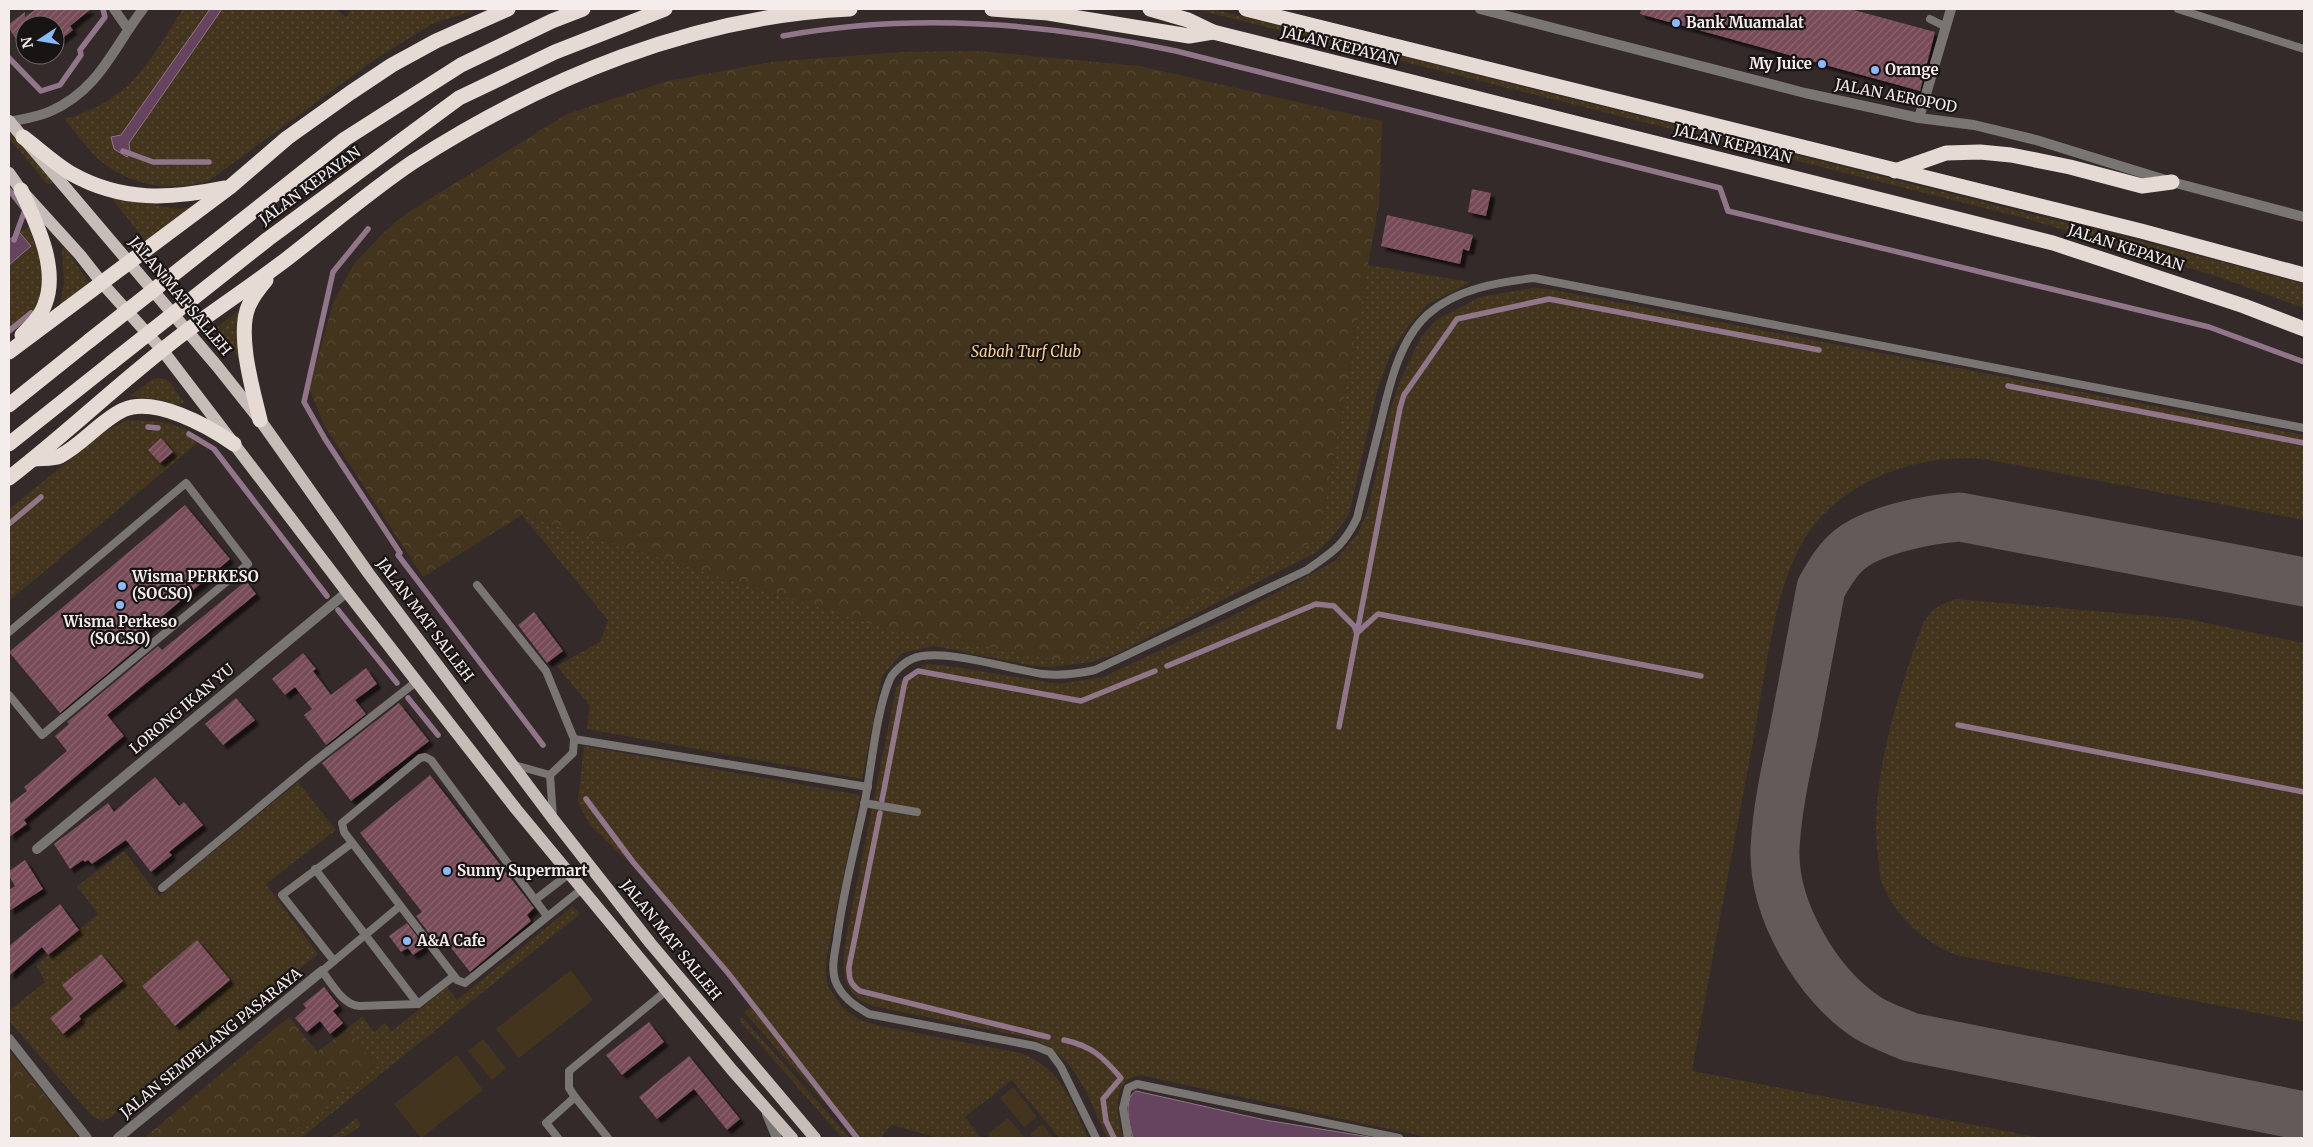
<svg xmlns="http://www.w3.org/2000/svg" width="2313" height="1147" viewBox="0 0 2313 1147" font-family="Merriweather,serif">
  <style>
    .grass { fill: url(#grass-dots) }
    .forest { fill: url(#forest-crowns) }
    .garden { fill: #43351d }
    .water { fill: #66435e; stroke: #917689 }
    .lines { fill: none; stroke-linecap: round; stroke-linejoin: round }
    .stream { stroke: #917689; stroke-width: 5.5 }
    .taxiway { stroke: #645a5a; stroke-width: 49 }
    .building { fill: url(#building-hatch); filter: url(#shadow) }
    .lane { stroke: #797572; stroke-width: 8 }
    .street { stroke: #797572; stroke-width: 10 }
    .primary { stroke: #c6bdb8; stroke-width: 12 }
    .highway { stroke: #e5dad4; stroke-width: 15 }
    .highway-bridge { stroke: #e5dad4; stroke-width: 15 }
    .poi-dot { fill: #8abafc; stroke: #181413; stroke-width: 2 }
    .labels { text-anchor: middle; stroke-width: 4.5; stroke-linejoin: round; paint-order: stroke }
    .poi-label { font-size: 15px; font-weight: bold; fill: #f4edec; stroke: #181413; text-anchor: start }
    .street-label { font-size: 15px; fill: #f4edec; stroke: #181413 }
    .park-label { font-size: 15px; font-style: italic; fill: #f9cf8f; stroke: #181413 }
  </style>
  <defs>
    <pattern id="grass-dots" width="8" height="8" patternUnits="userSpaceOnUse" patternTransform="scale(1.25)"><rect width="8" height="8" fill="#43351d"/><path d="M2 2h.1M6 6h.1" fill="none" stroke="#564933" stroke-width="1.8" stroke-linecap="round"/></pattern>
    <pattern id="forest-crowns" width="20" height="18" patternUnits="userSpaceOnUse" patternTransform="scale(1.25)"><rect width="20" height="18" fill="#43351d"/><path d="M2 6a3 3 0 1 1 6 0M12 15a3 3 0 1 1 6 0" fill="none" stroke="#564933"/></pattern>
    <pattern id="building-hatch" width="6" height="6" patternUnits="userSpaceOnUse" patternTransform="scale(1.25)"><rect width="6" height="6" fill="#784b58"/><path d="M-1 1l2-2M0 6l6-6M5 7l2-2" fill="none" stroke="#8c6570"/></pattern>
    <filter id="shadow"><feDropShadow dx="4.5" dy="4.5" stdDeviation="1" flood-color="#0009"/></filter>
  </defs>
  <rect width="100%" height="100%" fill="#342a29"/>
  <g class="grass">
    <path d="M183,9H210L121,135L111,137L114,149L127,157L130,153L129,143L222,9H336L346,17L352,9H478L432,24L377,58L210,180C170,194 125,185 94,155C84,144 74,130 64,119C131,101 148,63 183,9Z"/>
    <path d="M1195,9H1212L1257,20L2223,262L2304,284V308L2219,277L2028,219Z"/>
    <path d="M9,128L52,180V184H47L9,138Z"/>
    <path d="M110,196L176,209L199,207L147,243Z"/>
    <path d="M34,225C39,251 49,290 33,314C28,322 16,329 9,335V265L30,246L19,232Z"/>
    <path d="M65,247L90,285L60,307L64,282L62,249Z"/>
    <path d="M1368,265L1471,282L1428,304L1406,329L1391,353L1378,387L1349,514L1335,534L1317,552L1114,655L1091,662L1052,667L1034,666L934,646L902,653L882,676L862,779L587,729L590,706L557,666L600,642L608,620L522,515L882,627L1319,539Z"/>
    <path d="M1532,288L1549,289L2304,435V520L1985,459C1919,453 1844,479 1806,536C1774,586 1765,677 1754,736C1733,848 1712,960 1692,1071L2042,1138H1430L1140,1075C1110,1080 1117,1118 1123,1138H1107C1088,1097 1076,1054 1030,1038L873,1006C833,992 844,955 849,922L896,689L903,678L917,669L928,664L949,666L1059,684L1103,677L1229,618L1335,561L1358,533L1368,510L1389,414L1400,381L1421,337L1436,320L1480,297Z"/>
    <path d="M252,300L250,326L254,378L216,328Z"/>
    <path d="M161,378L169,381L184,402L179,405L161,400L130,396L153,379Z"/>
    <path d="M127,420C154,421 180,421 201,440L9,601V509L103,433Z"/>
    <path d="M1956,599L2187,619L2304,643V1022L1956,955C1925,943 1894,915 1882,883C1879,875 1879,865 1878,856C1868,784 1899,691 1923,623C1932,609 1940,604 1956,599Z"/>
    <path d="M584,746L860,795L827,956L826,971L828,986L842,1007L860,1020L880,1026L1021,1053C1063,1070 1070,1100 1088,1138H1059L1012,1080L965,1117L981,1138H939L891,1125L881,1138H856L744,1012L752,1007L651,883L593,828L582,811L578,801Z"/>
    <path d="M298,782L336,830L266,884L318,954L111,1117L103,1121L92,1116L9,1021V1011L45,982L36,965L98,914L77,886L124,851L159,896Z"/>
    <path d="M573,906L580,914L301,1138H285L375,1065L347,1029L362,1016L374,1032L385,1023L391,1032L447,987L457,1000Z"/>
    <path d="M742,1017L850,1138H842L739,1020Z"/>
    <path d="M356,1118L361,1125C349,1134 347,1138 331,1138Z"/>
  </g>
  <g class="forest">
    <path d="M980,51L1139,66L1382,121L1379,203L1319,539L1066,662L882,627L522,515L423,577L324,425L309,388L333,304L353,265L384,232L407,213L567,114L667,81L772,62L901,52Z"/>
    <path d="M289,1017L317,1052L347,1029L375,1065L285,1138H144Z"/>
    <path d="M9,1050L79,1138H9Z"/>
  </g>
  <g class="garden">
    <path d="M571,970L593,1000L519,1058L496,1029Z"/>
    <path d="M483,1039L506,1068L492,1080L468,1051Z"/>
    <path d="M457,1055L483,1090L421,1138L394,1104Z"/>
    <path d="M1013,1087L1037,1117L1024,1127L1000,1098Z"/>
    <path d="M1008,1118L1025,1138H992L988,1134Z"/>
    <path d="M1042,1124L1054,1138H1033L1030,1134Z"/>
  </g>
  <g class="water">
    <path d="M210,9H222L129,143L130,153L127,157L114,149L111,137L121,135Z"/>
    <path d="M19,232L31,246L9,265V240Z"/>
    <path d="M1136,1091L1265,1120L1376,1138H1133C1130,1126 1122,1099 1136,1091Z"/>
  </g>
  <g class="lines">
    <g class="stream">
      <path d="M783,36C914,12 1046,23 1176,51L1720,188L1728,211L2209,327L2304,362"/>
      <path d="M9,58L41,91L60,85L81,55L80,50L105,17L103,9"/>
      <path d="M123,151L153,162H209"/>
      <path d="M9,190L25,210L14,240"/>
      <path d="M368,229L333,272L304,402L325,439L400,553L398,555L543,745"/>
      <path d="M9,331L31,313"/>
      <path d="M2008,386L2304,443"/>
      <path d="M148,427L158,428"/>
      <path d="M189,434L214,449L327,596"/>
      <path d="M9,524L41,497"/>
      <path d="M338,610L397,683"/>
      <path d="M1167,666L1316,604L1334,606L1354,626L1357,633L1378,614L1701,676"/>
      <path d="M408,698L438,735"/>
      <path d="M1958,725L2304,792"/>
      <path d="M1339,727L1400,408L1404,395L1457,319L1549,299L1819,350"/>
      <path d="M586,799L633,862L728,973L857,1138"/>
      <path d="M882,800L904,686L906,679L918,671L1081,701L1155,671"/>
      <path d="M880,813L849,967C849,979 850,984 860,991L1048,1037"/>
      <path d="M1064,1040C1092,1046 1103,1057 1121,1078L1103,1099L1106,1121L1114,1138"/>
    </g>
    <path class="taxiway" d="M2304,582L1960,517C1929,519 1873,530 1849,550C1837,560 1829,574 1821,588C1812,637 1802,687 1793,736C1785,773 1777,811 1775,848C1773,910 1817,985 1868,1018C1881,1026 1896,1031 1910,1037L2304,1116"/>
  </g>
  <g class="building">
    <path d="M36,9H91L70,26L73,30L55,44V25H25V51L9,29V24L25,12V17Z"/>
    <path d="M1641,9H1850L1935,32L1920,91L1640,14Z"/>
    <path d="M1472,189L1491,193L1486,216L1468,212Z"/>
    <path d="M1387,215L1473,235L1469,251L1463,249L1460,264L1381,246Z"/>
    <path d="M161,438L173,452L160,463L148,450Z"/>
    <path d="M185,505L230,559L146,630L151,637L60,713L9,652Z"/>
    <path d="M246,581L256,594L107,715L124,736L24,820L27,824L9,837V799L11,803L27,791L24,787L67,751L55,736L69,724L67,722L158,646L162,650Z"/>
    <path d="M534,612L563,651L547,663L518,625Z"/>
    <path d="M303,653L316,669L313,671L331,695L366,668L377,684L355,700L366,714L326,745L304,715L312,709L295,687L285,695L272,679Z"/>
    <path d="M236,698L255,720L223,745L205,724Z"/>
    <path d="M399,703L429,741L351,801L322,763Z"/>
    <path d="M430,775L534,908L527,915L531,921L470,972L441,935L434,940L416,916L422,912L360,833Z"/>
    <path d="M155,777L179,806L184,802L203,825L169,852L172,855L151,872L126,840L92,864L88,860L85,862L83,860L70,869L54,844L108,803L114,812Z"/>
    <path d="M25,860L43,889L9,911V890L15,886L9,876V871Z"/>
    <path d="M60,904L79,930L48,955L42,947L9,976V946Z"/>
    <path d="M407,923L425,947L413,955L408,948L401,952L389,936Z"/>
    <path d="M197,940L230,980L175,1026L142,986Z"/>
    <path d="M101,954L123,981L79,1016L81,1019L63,1034L50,1018L73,999L62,985Z"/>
    <path d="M324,987L339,1006L333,1011L343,1023L330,1034L320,1021L307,1032L295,1018L306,1008L303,1004Z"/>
    <path d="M649,1022L664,1042L622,1075L606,1055Z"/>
    <path d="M689,1056L740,1119L727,1130L694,1089L657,1119L639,1097Z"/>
  </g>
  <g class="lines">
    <g class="lane">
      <path d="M2178,9L2304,49"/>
      <path d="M1930,19L1946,27"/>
      <path d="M477,585L546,671L574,739L573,753L550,775"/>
      <path d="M9,632L186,483L248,564L42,735L9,695"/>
      <path d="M574,739L868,787"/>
      <path d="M514,765L550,775"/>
      <path d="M550,775L553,818"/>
      <path d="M864,803L917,812"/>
      <path d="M315,869L418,1004"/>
      <path d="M162,888L310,765L412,685L415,680"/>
      <path d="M535,900L570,873"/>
      <path d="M400,906L322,971C332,984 343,1005 359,1006L418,1004L454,976"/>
      <path d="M547,916L431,760L425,757L420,758L342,823L344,832L454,976L457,980L465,983L583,888"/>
      <path d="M334,961L282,895L352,843"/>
      <path d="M575,1097L569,1088V1071L666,991"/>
      <path d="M558,1138L546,1123L575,1097L608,1138"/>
      <path d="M1096,1138L1061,1067L1050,1052L1035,1046L869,1014C855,1006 841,997 835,980C831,967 835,952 837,939C843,892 855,847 865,801C872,764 876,712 890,679C893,672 905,662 912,659C938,646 1012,670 1043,674C1061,676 1077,674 1095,670L1307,570C1332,552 1343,547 1357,518C1364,490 1371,462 1378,433C1388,394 1396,344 1427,315C1456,289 1498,282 1534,278L2304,428"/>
      <path d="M1128,1138L1123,1108L1128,1088L1137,1084L1399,1138"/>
    </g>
    <g class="street">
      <path d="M114,9L128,29"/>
      <path d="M1480,9L1805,93L1919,118L1974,125L2036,140L2172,182L2304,217"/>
      <path d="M1919,118L1951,9"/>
      <path d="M9,122C23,119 38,117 51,111C99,90 113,48 143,9"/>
      <path d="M37,849L347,592"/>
      <path d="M9,1039L87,1138"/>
      <path d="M767,1114L777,1138"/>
      <path d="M118,1138L322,971"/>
    </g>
    <g class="primary">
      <path d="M9,121L217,366L260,420L369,574L553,819L651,944L815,1138"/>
      <path d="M9,173L21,190L80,255L102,283L163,351L347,592L516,809L732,1070L792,1138"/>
    </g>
    <g class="highway">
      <path d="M992,9L1048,13L1189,36L1213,32"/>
      <path d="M1150,9L1188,20L1213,32L2053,243L2244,306L2304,329"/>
      <path d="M1246,9L2141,231L2304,275"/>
      <path d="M23,137C39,149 55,164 72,174C122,202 170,199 224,188"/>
      <path d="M1895,171L1946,153L1980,152L2011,155L2070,167L2142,186L2172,182"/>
      <path d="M21,190C36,222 59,268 45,304C41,316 31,326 22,335"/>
      <path d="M9,352L230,187L287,138L350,93L392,65L436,41L508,9"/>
      <path d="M9,405L89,341"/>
      <path d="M260,420C253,391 236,333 249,305C253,296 260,287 266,280"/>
      <path d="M9,444L111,363"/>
      <path d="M34,459C41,458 53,459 60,456C83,444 100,421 123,410C155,396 208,426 234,444"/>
      <path d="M9,478C70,431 126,376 188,330C221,306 255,283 288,258C328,227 371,190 413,162C544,78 694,16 850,9"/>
    </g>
    <g class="highway-bridge">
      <path d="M89,341L345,139L461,65L552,21L583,9"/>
      <path d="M111,363L268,239L459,98L555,52L665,9"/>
    </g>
  </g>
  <g class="poi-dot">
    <circle cx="1676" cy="23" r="5"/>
    <circle cx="1822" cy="64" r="5"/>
    <circle cx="1875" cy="70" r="5"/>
    <circle cx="122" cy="586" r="5"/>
    <circle cx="120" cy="605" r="5"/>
    <circle cx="447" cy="871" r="5"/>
    <circle cx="407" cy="941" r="5"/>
  </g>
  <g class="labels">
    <g class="poi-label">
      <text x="1686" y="28">Bank Muamalat</text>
      <text x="1812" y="69" text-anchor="end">My Juice</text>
      <text x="1885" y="75">Orange</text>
      <text x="132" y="582">Wisma PERKESO<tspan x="132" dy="17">(SOCSO)</tspan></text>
      <text x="120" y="627" text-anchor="middle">Wisma Perkeso<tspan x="120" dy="17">(SOCSO)</tspan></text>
      <text x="457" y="876">Sunny Supermart</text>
      <text x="417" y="946">A&amp;A Cafe</text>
    </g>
    <g class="street-label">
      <text transform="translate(1340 46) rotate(14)" y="5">JALAN KEPAYAN</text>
      <text transform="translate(1896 96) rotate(11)" y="5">JALAN AEROPOD</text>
      <text transform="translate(1733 144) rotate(14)" y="5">JALAN KEPAYAN</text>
      <text transform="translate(310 186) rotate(-36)" y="5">JALAN KEPAYAN</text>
      <text transform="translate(2126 248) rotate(18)" y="5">JALAN KEPAYAN</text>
      <text transform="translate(180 296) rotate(50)" y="5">JALAN MAT SALLEH</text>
      <text transform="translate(425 620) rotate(53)" y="5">JALAN MAT SALLEH</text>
      <text transform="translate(182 709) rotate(-40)" y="5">LORONG IKAN YU</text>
      <text transform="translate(671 940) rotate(51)" y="5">JALAN MAT SALLEH</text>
      <text transform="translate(211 1043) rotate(-39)" y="5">JALAN SEMPELANG PASARAYA</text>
    </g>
    <g class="park-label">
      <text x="1026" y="357">Sabah Turf Club</text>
    </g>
  </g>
  <rect width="2313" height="1147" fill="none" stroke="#f4edec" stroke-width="20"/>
  <g transform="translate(40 40) rotate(258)"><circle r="24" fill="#181413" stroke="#706b6a"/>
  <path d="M0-4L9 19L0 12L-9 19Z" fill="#8abafc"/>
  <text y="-8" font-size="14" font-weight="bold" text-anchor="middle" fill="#f4edec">N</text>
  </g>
</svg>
